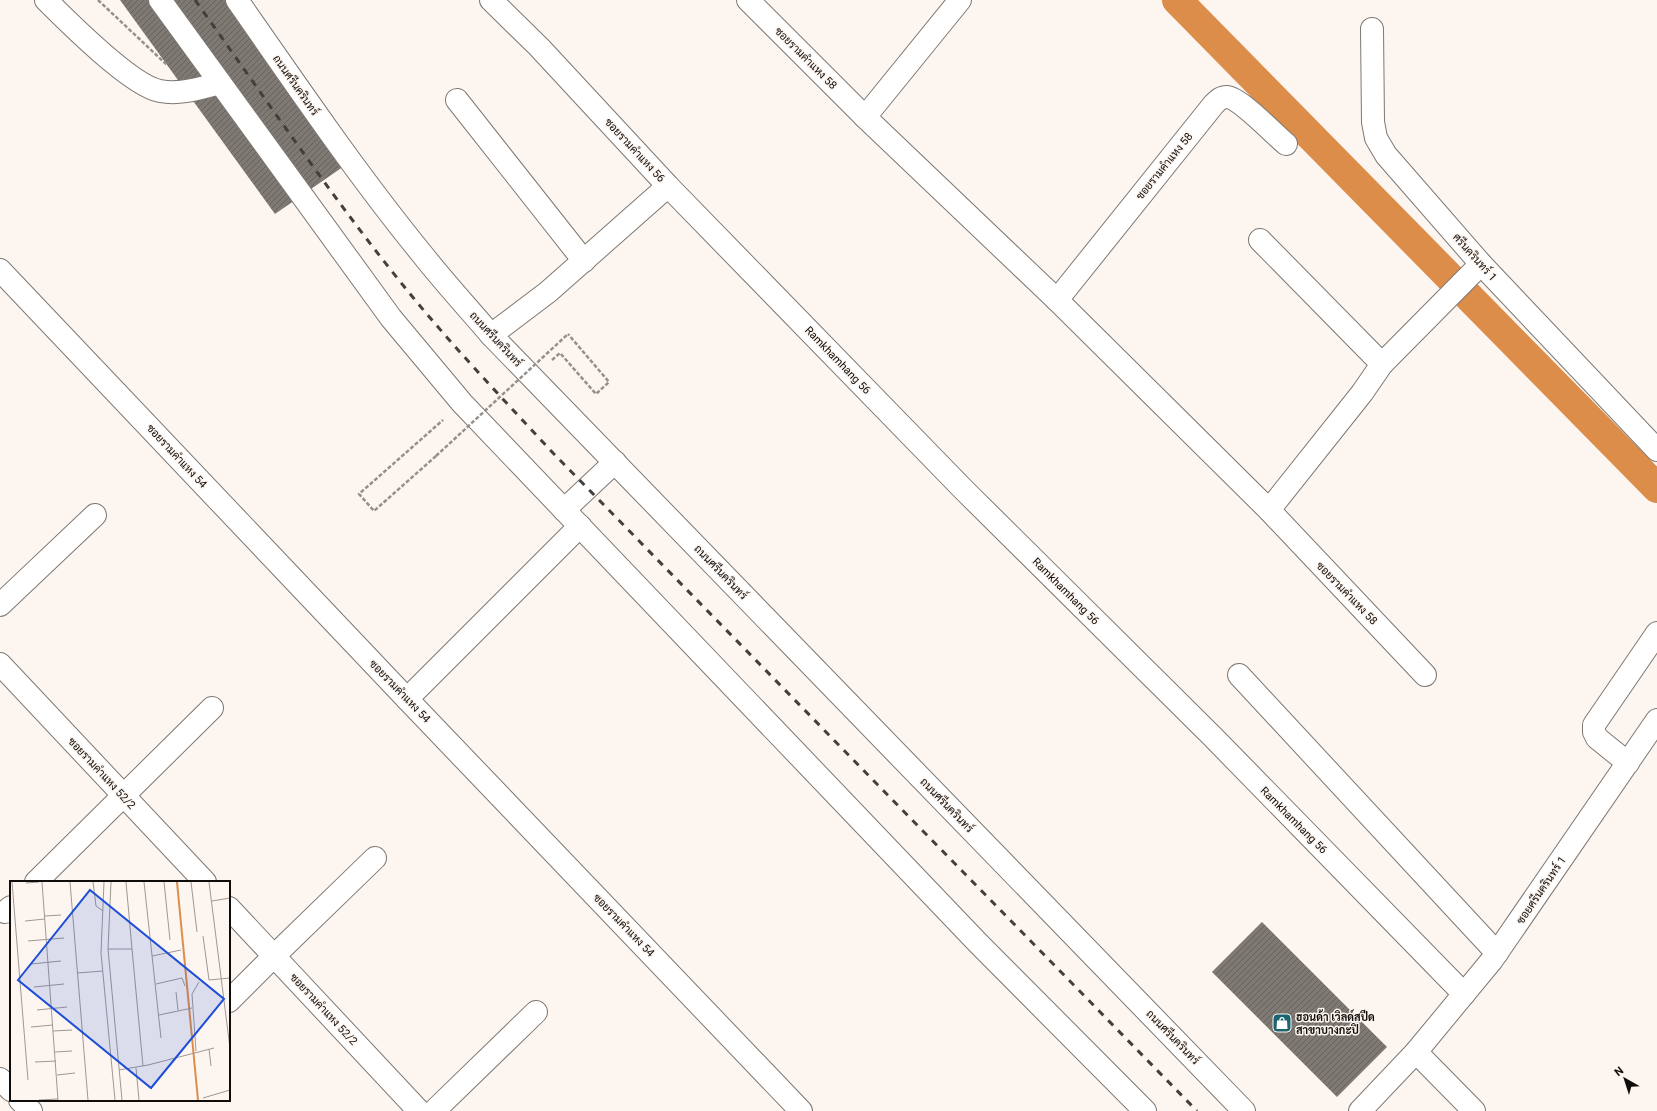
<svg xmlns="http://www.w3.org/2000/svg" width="1657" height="1111" viewBox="0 0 1657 1111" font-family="Roboto,Sarabun,sans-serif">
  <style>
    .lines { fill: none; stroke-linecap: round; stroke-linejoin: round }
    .canal { stroke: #dd8d4a; stroke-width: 30 }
    .building { fill: url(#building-hatch) }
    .minor-casing { stroke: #7e7873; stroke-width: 24 }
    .major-casing { stroke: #7e7873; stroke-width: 24 }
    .path { stroke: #95908c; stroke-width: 2.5; stroke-dasharray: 4 2; stroke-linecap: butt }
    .minor { stroke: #fff; stroke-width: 22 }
    .major { stroke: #fff; stroke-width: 22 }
    .rail { stroke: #433f3d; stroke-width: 3; stroke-dasharray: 7 7; stroke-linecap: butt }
    .path-bridge { stroke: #95908c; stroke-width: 2.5; stroke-dasharray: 4 2; stroke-linecap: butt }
    .labels { text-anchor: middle; stroke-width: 3; stroke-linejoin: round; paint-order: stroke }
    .street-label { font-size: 11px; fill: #0f0d0b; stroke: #fdf5f0 }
    .poi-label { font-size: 11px; font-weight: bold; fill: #0f0d0b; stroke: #fdf5f0; text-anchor: start }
    .inset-river { fill: none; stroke: #dd8d4a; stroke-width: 2 }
    .inset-road { fill: none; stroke: #9e9894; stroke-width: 1 }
    .view { fill: #1d4ed8; fill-opacity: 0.15; stroke: #1d4ed8; stroke-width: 2 }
    .inset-edge { fill: none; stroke: #0f0d0b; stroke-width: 2 }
  </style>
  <defs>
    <pattern id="building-hatch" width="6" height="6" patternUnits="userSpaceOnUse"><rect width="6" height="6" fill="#7f7974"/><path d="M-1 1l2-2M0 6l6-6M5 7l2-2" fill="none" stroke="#66625d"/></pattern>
  </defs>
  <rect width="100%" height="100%" fill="#fdf5f0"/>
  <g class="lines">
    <path class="canal" d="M1177,0L1657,488"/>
  </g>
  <g class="building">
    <path d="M120,0H251L360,155L275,214Z"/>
    <path d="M1262,922L1387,1047L1337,1097L1212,972Z"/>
  </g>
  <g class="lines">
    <defs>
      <g id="minor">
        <path d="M46,0C68,22 132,86 160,91C181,95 200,88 220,83"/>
        <path d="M748,0L865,117L1057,300L1269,510L1425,675"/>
        <path d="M1372,29L1373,122L1376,138L1386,155L1481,264L1657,450"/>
        <path d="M457,100L584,261"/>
        <path d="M865,117L960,0"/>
        <path d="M668,186L964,490L1213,737L1464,994"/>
        <path d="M1260,240L1382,364"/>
        <path d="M0,270L407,699L801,1111"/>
        <path d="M1057,300L1214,104C1218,100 1221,97 1227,97C1240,98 1274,134 1286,144"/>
        <path d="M491,335L548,292L668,186L539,47L491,0"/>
        <path d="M1269,510L1362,393L1382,364L1481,264"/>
        <path d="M0,605L95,515"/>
        <path d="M0,664L205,882"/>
        <path d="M1239,675L1497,953"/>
        <path d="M407,699L580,526"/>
        <path d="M1628,763L1597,738L1594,732V725L1657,633"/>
        <path d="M36,882L212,708"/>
        <path d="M229,908L419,1111"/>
        <path d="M5,912L11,907"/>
        <path d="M229,1001L274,956L375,858"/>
        <path d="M1416,1052L1474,1111"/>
        <path d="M0,1079L11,1090"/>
        <path d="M20,1100L31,1111"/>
        <path d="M434,1111L536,1012"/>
        <path d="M1360,1111L1416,1052L1492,960L1657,720"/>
      </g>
      <g id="major">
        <path d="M160,0L391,318L462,403L978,943L1145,1111"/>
        <path d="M237,0C297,86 356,173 422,254C444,282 468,308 491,335L1244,1111"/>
        <path d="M564,510L615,462"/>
      </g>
    </defs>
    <use href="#minor" class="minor-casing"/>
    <use href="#major" class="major-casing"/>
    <g class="path">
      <path d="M98,0L167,65"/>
      <path d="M552,360L560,353L596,394L609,382L568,334"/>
      <path d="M436,456L374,511L359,494L443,420"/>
    </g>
    <use href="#minor" class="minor"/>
    <use href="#major" class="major"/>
    <path class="rail" d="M195,0C266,99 334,201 411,295C456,350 505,401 553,453L1197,1111"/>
    <path class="path-bridge" d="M436,456L568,334"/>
  </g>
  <defs>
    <symbol id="shop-square" viewBox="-11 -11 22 22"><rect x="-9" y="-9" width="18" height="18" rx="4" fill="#1a6570" stroke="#fdf5f0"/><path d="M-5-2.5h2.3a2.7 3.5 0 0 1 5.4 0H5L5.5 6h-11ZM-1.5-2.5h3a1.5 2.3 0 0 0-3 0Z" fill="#fff"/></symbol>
  </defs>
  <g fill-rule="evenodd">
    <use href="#shop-square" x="1271" y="1012" width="22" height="22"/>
  </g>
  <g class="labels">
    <g class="street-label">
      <text transform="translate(806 58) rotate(45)" y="4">ซอยรามคำแหง 58</text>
      <text transform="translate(296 85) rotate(55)" y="4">ถนนศรีนครินทร์</text>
      <text transform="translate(635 150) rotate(47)" y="4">ซอยรามคำแหง 56</text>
      <text transform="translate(1164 166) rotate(-51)" y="4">ซอยรามคำแหง 58</text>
      <text transform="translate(1475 257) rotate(48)" y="4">ศรีนครินทร์ 1</text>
      <text transform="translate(496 339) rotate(47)" y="4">ถนนศรีนครินทร์</text>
      <text transform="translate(838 360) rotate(46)" y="4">Ramkhamhang 56</text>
      <text transform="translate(177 456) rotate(47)" y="4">ซอยรามคำแหง 54</text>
      <text transform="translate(721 572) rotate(46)" y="4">ถนนศรีนครินทร์</text>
      <text transform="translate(1066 591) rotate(45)" y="4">Ramkhamhang 56</text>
      <text transform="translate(1347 593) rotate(46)" y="4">ซอยรามคำแหง 58</text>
      <text transform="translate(400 691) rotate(46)" y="4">ซอยรามคำแหง 54</text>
      <text transform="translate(102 773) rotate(47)" y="4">ซอยรามคำแหง 52/2</text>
      <text transform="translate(947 805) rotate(46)" y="4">ถนนศรีนครินทร์</text>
      <text transform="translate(1294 820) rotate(45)" y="4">Ramkhamhang 56</text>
      <text transform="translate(1541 890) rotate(-56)" y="4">ซอยศรีนครินทร์ 1</text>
      <text transform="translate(624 925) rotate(46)" y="4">ซอยรามคำแหง 54</text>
      <text transform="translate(324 1009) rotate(47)" y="4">ซอยรามคำแหง 52/2</text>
      <text transform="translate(1173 1037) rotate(46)" y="4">ถนนศรีนครินทร์</text>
    </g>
    <g class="poi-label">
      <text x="1296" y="1021">ฮอนด้า เวิลด์สปีด<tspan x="1296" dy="13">สาขาบางกะปิ</tspan></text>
    </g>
  </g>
  <g transform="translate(10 881)">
    <rect width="220" height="220" fill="#fdf5f0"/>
    <path class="inset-river" d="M167,1L188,219"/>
    <path class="inset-road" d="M2,1L18,199M32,1L48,219M60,1L78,219M83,1L86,25L93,30M94,1L91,72L105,219M101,1L98,68L112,219M134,1L151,157M154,1L160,59M181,1L187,51M199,1L220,167M16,2L29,1M202,20L220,17M35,35L51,34M15,40L35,38M193,55L199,99L220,97M18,60L54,57M98,68H122L116,1M122,68L133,185M142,75L171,69M21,83L51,80M67,92L93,90M146,103L172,97L175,105M24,106L54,103M166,111L168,129M27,129L57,126M149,134L182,127M21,146L43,144M43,150L62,149M199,168L201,185M186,170L182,113L189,101M45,171L62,170M25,181L46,180M126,187L129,219M109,189L138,184L204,167M47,194L65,192M193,217L220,209M29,219L48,218"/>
    <path class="view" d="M80,9L214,118L141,207L8,99Z"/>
    <rect width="220" height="220" class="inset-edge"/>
  </g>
  <g transform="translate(1625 1079) rotate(321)" stroke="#fdf5f0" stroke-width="3" paint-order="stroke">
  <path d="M0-3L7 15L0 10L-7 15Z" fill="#0f0d0b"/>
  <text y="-6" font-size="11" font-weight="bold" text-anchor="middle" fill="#0f0d0b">N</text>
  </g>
</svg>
